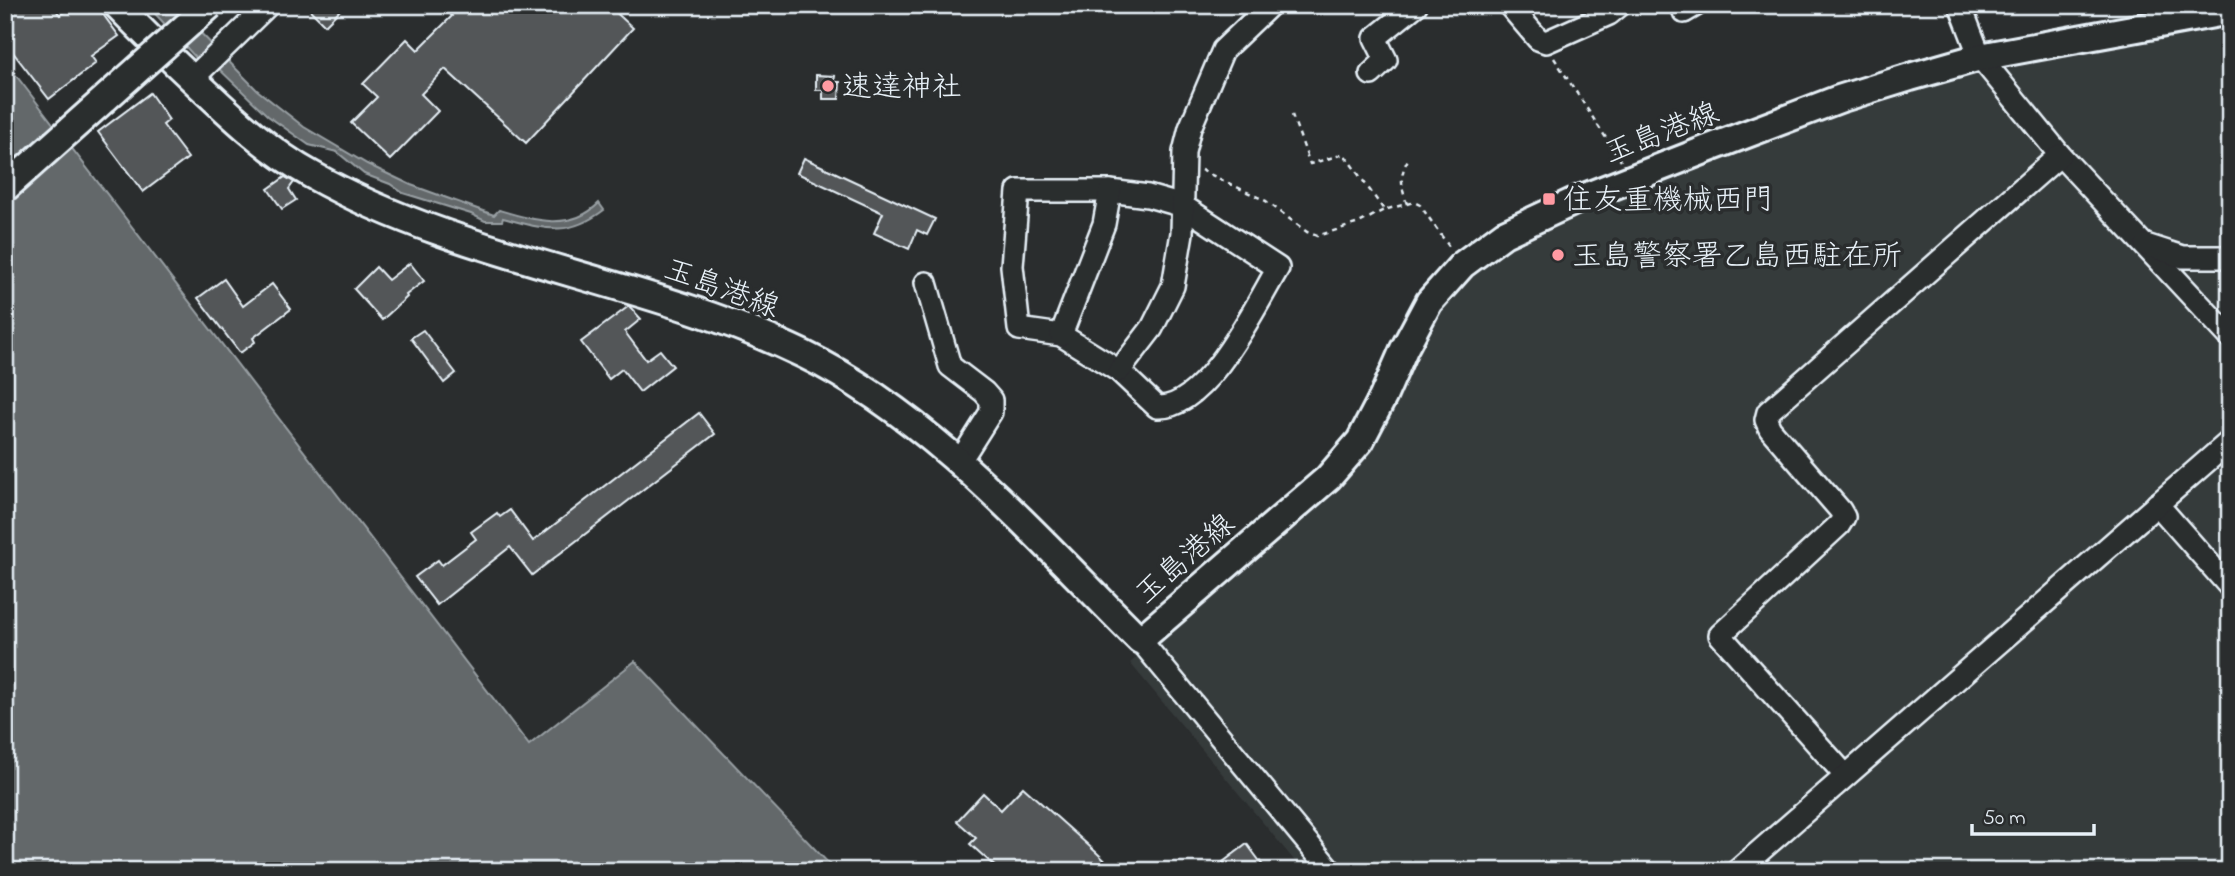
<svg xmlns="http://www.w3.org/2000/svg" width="2235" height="876" viewBox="0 0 2235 876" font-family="'Indie Flower','Klee One',sans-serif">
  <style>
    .built { fill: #363a3b }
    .water { fill: #63686b; stroke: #989fa3; stroke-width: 2 }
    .building { fill: #535759; stroke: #e8f1f8; stroke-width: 2 }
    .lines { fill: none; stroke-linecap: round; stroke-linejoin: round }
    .minor-casing { stroke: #e8f1f8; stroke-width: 26 }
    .major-casing { stroke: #e8f1f8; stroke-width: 32 }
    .path { stroke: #e8f1f8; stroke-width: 2.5; stroke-dasharray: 5 5; stroke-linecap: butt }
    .minor { stroke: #2a2d2e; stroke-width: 21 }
    .major { stroke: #2a2d2e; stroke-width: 26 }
    .major-bridge-casing { stroke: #e8f1f8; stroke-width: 32; stroke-linecap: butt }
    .major-bridge { stroke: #2a2d2e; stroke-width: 26 }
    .poi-dot { fill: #ff9aa2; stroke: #2a2d2e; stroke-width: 2.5 }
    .labels { text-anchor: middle; stroke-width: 7; stroke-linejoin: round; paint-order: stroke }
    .poi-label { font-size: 30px; fill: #e8f1f8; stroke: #2a2d2e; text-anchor: start }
    .street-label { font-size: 30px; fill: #e8f1f8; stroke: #2a2d2e }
  </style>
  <rect width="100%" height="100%" fill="#2a2d2e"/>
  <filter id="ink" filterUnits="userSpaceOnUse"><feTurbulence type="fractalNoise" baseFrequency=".0143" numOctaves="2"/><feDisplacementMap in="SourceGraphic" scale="14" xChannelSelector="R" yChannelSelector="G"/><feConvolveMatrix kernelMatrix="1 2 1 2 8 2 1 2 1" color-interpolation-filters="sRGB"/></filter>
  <g filter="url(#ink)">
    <path class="built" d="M2230,23V871H1303L1130,663L1333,485L1436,306L1468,272L1509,241L1790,125L1919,87Z"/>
    <g class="water">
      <path d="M147,5H173L257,90L304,127L367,164L411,185L494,215L499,210C533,220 571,232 599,203L604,210C567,238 545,229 503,218L502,221H485L471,214L403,193L390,184L364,174L337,152L309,145L268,116L216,66L197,59Z"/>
      <path d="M5,61L529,745L635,661L836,871H5Z"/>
    </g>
    <g class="building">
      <path d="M5,5H52L60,15L73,5H96L119,36L91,56L96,63L49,99L5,42Z"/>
      <path d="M305,5H345L325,25Z"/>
      <path d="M441,5H608L633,28L526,143L445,69L421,94L438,111L390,160L351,123L377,97L363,84L407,39L418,50L452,16Z"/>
      <path d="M816,75L835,76L834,82H840L839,99H823V90H816Z"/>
      <path d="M150,93L169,120L163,125L188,158L143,192L98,132Z"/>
      <path d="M804,158L935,219L927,235L917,230L909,249L874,233L883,213L797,173Z"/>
      <path d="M285,177L294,182L289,189L296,200L282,209L268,189Z"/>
      <path d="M410,263L424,281L406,295L407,297L382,320L354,289L376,267L388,280Z"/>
      <path d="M224,279L243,306L272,284L291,309L253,338L255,342L240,353L198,298Z"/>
      <path d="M629,306L641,319L625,332L646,360L660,350L673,366L640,392L622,369L609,379L581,342Z"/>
      <path d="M423,330L456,373L444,383L411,338Z"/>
      <path d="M699,413L715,434L532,575L510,547L437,605L415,577L438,560L442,565L476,539L471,532L497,513L500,517L510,510L533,541Z"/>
      <path d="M1023,787L1097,853L1116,871H1000L970,844L976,838L957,821L983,793L1001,810Z"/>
      <path d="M1247,844L1267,871H1229L1223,862Z"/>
    </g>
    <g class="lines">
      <defs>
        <g id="minor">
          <path d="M1509,5L1538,39L1546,42L1609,14L1620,5"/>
          <path d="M1960,5L1980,57L2060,155L2230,337"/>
          <path d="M1684,12L1696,5"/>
          <path d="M1371,74L1386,60L1375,38L1416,5"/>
          <path d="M192,79L268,5"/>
          <path d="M1018,191H1110L1148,196L1183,206L1278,268C1256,305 1206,410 1157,407L1119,371L1061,335L1019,329L1012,266Z"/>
          <path d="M2146,245L2183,257H2230"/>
          <path d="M926,283L950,366L984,392L991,400V412L960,461"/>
          <path d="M1061,335L1104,224L1110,191"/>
          <path d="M1119,371L1152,328L1173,286L1182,233L1184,152L1190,128L1223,50L1270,5"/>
          <path d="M2157,504L2230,587"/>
          <path d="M1140,640L1331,871"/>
          <path d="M1845,775L1720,635L1839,525L1844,517L1840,510L1770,429L1766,420L1768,412L2060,155"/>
          <path d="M1737,871L2230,441"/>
        </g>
        <path id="major" d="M117,5C144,33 172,60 201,87C235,119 270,152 312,175C465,261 645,278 803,354C932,416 1039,540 1140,640L1328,478L1360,441L1383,397L1404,349L1429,302L1462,265L1504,234L1577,200L1715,146L1839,99L1910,77L1980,57L2230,11"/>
      </defs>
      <use href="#minor" class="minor-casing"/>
      <use href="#major" class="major-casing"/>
      <g class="path">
        <path d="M1554,58L1621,161"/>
        <path d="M1292,115L1310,164L1344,154L1384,210L1414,202L1420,205L1450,248"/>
        <path d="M1201,170L1266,201L1307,232L1317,236L1359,223L1384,210"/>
        <path d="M1407,204C1401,187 1399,174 1409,158"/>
      </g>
      <use href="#minor" class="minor"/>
      <use href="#major" class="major"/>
      <defs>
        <path id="major-bridge" d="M5,188L210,5"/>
      </defs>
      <use href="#major-bridge" class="major-bridge-casing"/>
      <use href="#major-bridge" class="major-bridge"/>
    </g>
  </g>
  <g class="poi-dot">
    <circle cx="828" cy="86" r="7"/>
    <rect x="1542" y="192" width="14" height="14" rx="3.5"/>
    <circle cx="1558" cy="255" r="7"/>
  </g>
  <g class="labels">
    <g class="poi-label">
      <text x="842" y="96">速達神社</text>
      <text x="1563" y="209">住友重機械西門</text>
      <text x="1572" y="265">玉島警察署乙島西駐在所</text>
    </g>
    <g class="street-label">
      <text transform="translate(1661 132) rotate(-21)" y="10">玉島港線</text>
      <text transform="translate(722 287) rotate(20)" y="10">玉島港線</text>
      <text transform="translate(1184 558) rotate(-41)" y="10">玉島港線</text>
    </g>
  </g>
  <rect width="2235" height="876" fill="none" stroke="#2a2d2e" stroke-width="28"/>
  <rect x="14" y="14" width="2207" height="848" fill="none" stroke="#e8f1f8" stroke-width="2.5" filter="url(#ink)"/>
  <path d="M1972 824v10h122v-10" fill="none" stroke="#e8f1f8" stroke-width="3.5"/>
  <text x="1983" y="824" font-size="21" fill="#e8f1f8" stroke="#2a2d2e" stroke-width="5" paint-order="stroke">50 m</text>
</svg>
